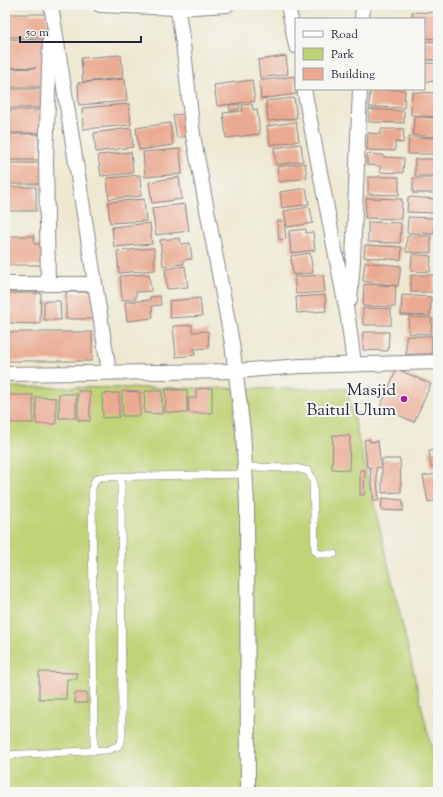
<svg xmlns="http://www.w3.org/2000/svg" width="443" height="797" viewBox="0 0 443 797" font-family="'Sorts Mill Goudy',serif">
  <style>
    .green { fill: #bfd377; stroke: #707a59 }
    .building { fill: #eaaa92 }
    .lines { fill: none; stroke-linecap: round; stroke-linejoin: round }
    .lane-casing { stroke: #888586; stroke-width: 8 }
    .street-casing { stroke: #888586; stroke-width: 16 }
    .lane { stroke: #fff; stroke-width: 7 }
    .street { stroke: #fff; stroke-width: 14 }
    .poi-dot { fill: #b5179e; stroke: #f6f6f2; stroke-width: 1.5 }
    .labels { text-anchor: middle; stroke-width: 4; stroke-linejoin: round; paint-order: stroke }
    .poi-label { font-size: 17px; fill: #22223b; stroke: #f6f6f2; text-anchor: end }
  </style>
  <rect width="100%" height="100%" fill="#f6f6f2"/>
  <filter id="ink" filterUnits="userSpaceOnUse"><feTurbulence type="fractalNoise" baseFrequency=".025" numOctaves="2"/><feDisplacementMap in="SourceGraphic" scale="8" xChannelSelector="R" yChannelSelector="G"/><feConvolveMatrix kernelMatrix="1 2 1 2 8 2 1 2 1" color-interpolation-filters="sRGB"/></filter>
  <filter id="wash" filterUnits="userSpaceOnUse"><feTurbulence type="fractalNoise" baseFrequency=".012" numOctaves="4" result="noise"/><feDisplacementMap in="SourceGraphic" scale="16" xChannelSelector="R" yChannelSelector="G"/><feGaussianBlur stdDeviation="0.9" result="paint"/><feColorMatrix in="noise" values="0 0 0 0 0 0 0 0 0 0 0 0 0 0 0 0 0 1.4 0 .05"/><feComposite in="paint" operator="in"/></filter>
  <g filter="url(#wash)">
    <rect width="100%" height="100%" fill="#eee8d1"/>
    <path class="green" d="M5,387L347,389L438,776V792H5Z"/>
    <g id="blocks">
      <g class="building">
        <path d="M412,12L438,13V39L424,38V19H412Z"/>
        <path d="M5,14H47L46,37H5Z"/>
        <path d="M5,39L48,40L44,87H5V69L36,68L5,67Z"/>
        <path d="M424,41L438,42V60H424Z"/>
        <path d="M121,55L123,78L83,82L81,58Z"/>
        <path d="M286,56L288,74L260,78L258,60Z"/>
        <path d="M424,63L438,64V82L424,81Z"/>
        <path d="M294,76L296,94L261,99L259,81Z"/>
        <path d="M125,79L127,101L79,105L78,83Z"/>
        <path d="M252,80L255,101L217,106L214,85Z"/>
        <rect x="5" y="89" width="40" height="19"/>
        <path d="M370,89L405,90L404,108L369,107Z"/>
        <path d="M412,92L438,93V117L411,115Z"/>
        <path d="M294,98L297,118L268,121L266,101Z"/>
        <path d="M129,104L131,125L83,129L82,108Z"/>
        <path d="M239,104L240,109L230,111L229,105Z"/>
        <path d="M252,104L253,110L257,109L260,134L226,138L223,113L243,111L242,105Z"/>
        <path d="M369,109L404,111V123L369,122Z"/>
        <rect x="5" y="110" width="41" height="23"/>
        <path d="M184,114L187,136L177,138L173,115Z"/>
        <path d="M414,117L438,118V137L413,135Z"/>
        <path d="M296,122L299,141L270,145L267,126Z"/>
        <path d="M170,123L173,145L139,150L136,128Z"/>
        <path d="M131,128L133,147L96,152L94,133Z"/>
        <path d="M381,129H404L403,143L395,142V151L367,150L368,133L381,134Z"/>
        <rect x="5" y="134" width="34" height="26"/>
        <path d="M409,137L438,138V154H408Z"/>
        <path d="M301,144L303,161L276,165L274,148Z"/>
        <path d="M180,149L182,174L145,177L143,152Z"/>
        <path d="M131,152L133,173L101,176L98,155Z"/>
        <path d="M367,154L383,155V157L404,158L403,173L380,172V166L367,165Z"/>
        <rect x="415" y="159" width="23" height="17"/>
        <path d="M5,163H43L42,184H5Z"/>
        <path d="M305,163L307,178L279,182L277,167Z"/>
        <path d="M140,175L141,196L109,199L107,178Z"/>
        <path d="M179,177L182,199L152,203L149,182Z"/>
        <path d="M368,177H399V195L368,194Z"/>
        <rect x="413" y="178" width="22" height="15"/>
        <rect x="5" y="187" width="31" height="24"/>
        <path d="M306,188L309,204L282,208L280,192Z"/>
        <path d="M408,197L437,199L436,213L407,212Z"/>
        <path d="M366,198L402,199L401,219L365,218Z"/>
        <path d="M144,199L146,221L110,223L108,202Z"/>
        <path d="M185,204L189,231L156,235L152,208Z"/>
        <path d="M310,207L313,223L287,227L284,211Z"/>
        <path d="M408,217L435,218L434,234L407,233Z"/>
        <path d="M277,221H284L286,239L279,240Z"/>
        <path d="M368,222L401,223L400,243L368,242Z"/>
        <path d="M150,223L152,244L114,247L112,227Z"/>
        <path d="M306,229V233L313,232L315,250L291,253L289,231Z"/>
        <path d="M5,236H34V244H43V265H5Z"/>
        <path d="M407,236H431V253L406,252Z"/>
        <path d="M180,238L181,244L190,243L192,259L183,260L184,264L163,266L160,240Z"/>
        <path d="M365,245L402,247L401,260L364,257Z"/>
        <path d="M154,248L155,270L119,273L117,251Z"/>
        <path d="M310,253L313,273L293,275L291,256Z"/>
        <path d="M412,254L431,256L430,272L411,271Z"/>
        <path d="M365,262L401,266L398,286L363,281Z"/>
        <path d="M185,266L188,287L167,289L165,269Z"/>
        <path d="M149,274L151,291L136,292V299L122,300L120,276Z"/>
        <path d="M323,275L325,292L296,294L294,277Z"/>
        <rect x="411" y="275" width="23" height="17"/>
        <path d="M364,284L396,286L395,307L363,306Z"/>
        <rect x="66" y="292" width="28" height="27"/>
        <path d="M5,293H41L40,324L5,323Z"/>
        <path d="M325,295L326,311L297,313L296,297Z"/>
        <path d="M402,295L431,297L430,316L401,315Z"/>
        <path d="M160,296L161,305L152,306L153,318L127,321L125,302L150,300V297Z"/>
        <path d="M200,298L202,316L170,318L169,301Z"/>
        <path d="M44,301H60L61,320H44Z"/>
        <path d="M363,308L391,309V325H363Z"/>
        <path d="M409,317L432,318L431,334L408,333Z"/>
        <path d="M192,325V332L208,331L209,348L194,349L195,355L176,357L173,326Z"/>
        <rect x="5" y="332" width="87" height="29"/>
        <path d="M363,332H389L388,351L363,350Z"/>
        <rect x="406" y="336" width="26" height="18"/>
        <path d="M397,369L431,384L414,422L380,407Z"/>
        <path d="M212,388V413H189L188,398H196V389Z"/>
        <path d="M166,389L187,390V413L165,412Z"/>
        <path d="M78,391H90V421L78,420Z"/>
        <path d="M122,391L140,392V416H122Z"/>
        <path d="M145,391H162V414L144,413Z"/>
        <path d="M119,393V417L103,418L102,394Z"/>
        <rect x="59" y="394" width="17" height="24"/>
        <rect x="5" y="395" width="28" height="28"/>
        <path d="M36,397L56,398V424H36Z"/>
        <path d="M333,435L350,436L349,470L332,469Z"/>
        <path d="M370,439V442L378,441L381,467L376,468L379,501H374L370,467H367L364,440Z"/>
        <path d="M438,450V466L431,467L429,451Z"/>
        <path d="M382,459H400L401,492L382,493Z"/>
        <path d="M360,470H365L364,495H360Z"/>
        <path d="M437,474L438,500L428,502L423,476Z"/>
        <path d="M382,498L403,500V511L381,510Z"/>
        <path d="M39,672L77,673V679H67L66,699H39Z"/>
        <rect x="75" y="693" width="12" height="10"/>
      </g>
    </g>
  </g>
  <g filter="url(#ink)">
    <use href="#blocks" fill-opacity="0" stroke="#888586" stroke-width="1"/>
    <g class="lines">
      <defs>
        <g id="lane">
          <path d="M246,467L295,468L308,471L313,480L315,550L319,554H334"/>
          <path d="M94,751L92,489L95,480L100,477L247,474"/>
          <path d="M5,755L108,750L118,746L122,739L121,477"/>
        </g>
        <g id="street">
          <path d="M51,5L109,372"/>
          <path d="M100,5L178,8L227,5"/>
          <path d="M177,5L184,51L193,135L232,343L243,431L247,504L248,792"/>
          <path d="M288,5L296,46"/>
          <path d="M362,19L363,5"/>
          <path d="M304,89L348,318L354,364"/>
          <path d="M5,284H95"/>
          <path d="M48,284L46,159L50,39"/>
          <path d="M350,300L353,261L360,89"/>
          <path d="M5,374L237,371L301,366L438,362"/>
        </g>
      </defs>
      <use href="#lane" class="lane-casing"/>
      <use href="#street" class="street-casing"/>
      <use href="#lane" class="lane"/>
      <use href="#street" class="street"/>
    </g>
  </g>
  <circle class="poi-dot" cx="404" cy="399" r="4"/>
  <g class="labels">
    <g class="poi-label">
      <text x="396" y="395">Masjid<tspan x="396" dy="20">Baitul Ulum</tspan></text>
    </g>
  </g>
  <rect width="443" height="797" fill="none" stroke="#f6f6f2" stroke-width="20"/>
  <rect x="295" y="18" width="130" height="72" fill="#f6f6f2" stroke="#a1a1a9"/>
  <rect x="303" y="31" width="20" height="6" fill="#ffffff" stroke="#a1a1a9"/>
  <text x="331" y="38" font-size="12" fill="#22223b">Road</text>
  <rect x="303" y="48" width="20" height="12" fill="#bfd377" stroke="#a1a1a9"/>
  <text x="331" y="58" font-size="12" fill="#22223b">Park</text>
  <rect x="303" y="68" width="20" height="12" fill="#eaaa92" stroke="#a1a1a9"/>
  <text x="331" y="78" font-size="12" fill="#22223b">Building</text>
  <path d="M20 36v6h121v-6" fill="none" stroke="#22223b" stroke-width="2"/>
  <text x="26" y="36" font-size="12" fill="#22223b" stroke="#f6f6f2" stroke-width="3" paint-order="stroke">50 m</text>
</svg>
